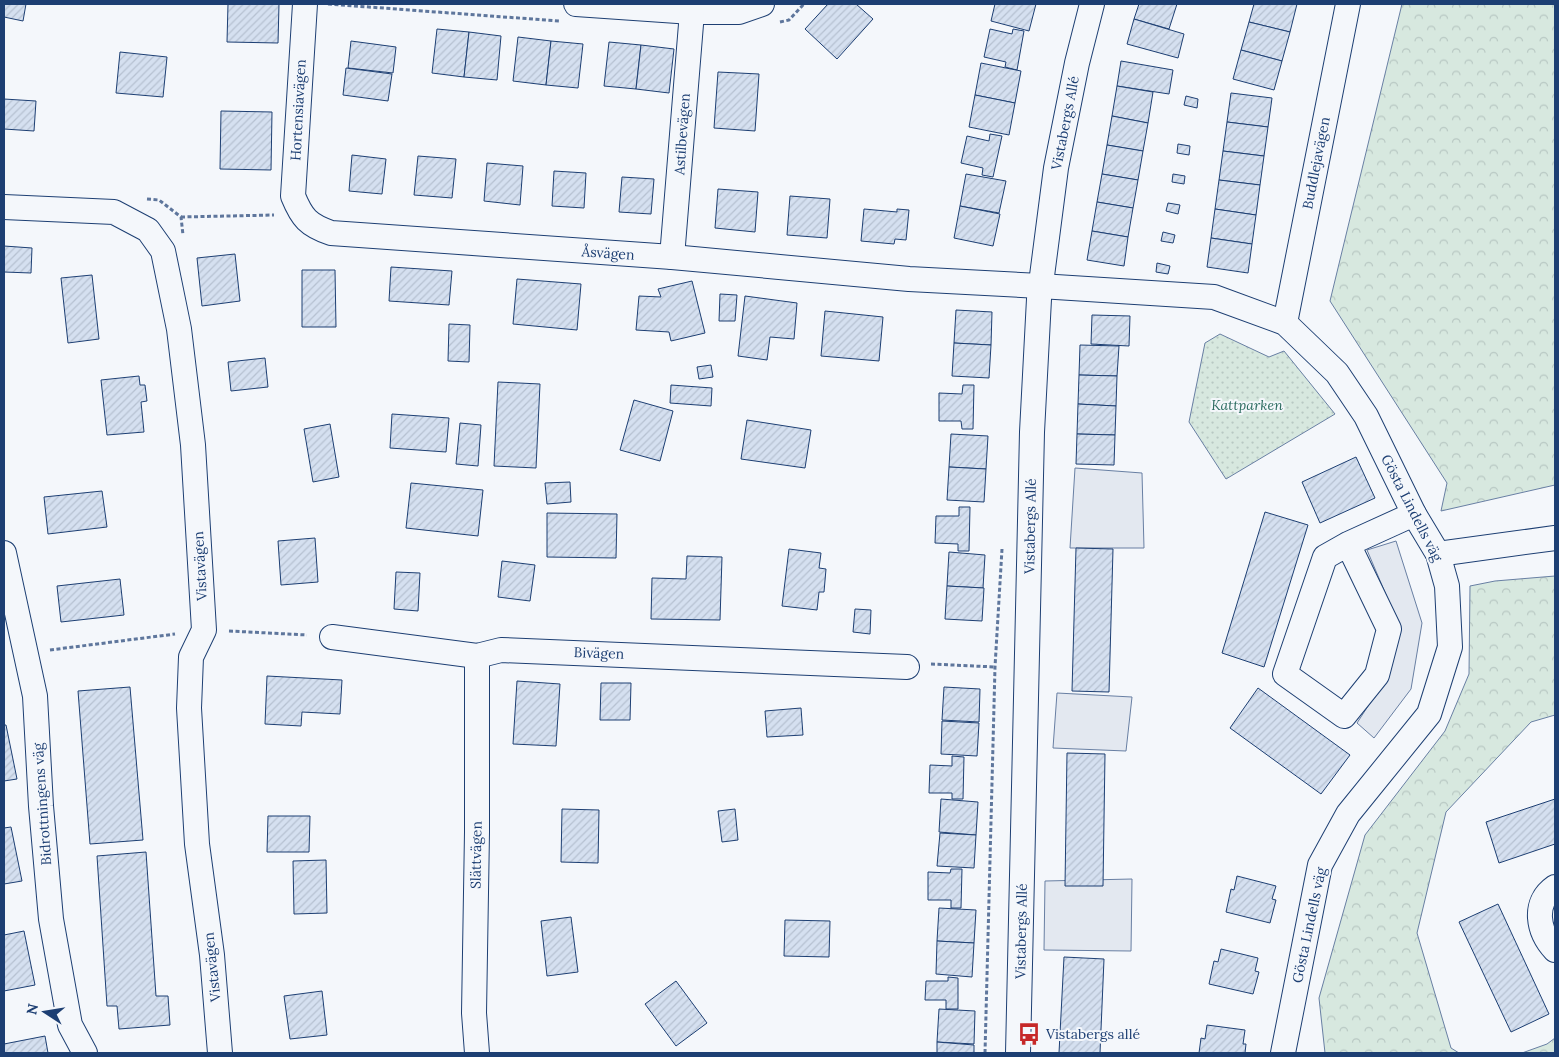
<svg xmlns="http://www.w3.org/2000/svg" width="1559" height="1057" viewBox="0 0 1559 1057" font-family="Lora,serif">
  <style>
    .forest { fill: url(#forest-crowns); stroke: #687fa3 }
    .park { fill: url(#park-dots); stroke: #687fa3 }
    .parking { fill: #e3e8f0; stroke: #687fa3 }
    .building { fill: url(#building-hatch); stroke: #1d3f73 }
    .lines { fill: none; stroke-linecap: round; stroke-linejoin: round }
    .street-casing { stroke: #1d3f73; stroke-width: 26 }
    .path { stroke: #5e769c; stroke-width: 3; stroke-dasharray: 4 2.5; stroke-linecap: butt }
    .street { stroke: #f4f7fb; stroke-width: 24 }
    .labels { text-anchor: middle; stroke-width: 4; stroke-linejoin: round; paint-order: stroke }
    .street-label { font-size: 14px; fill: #1d3f73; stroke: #f4f7fb }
    .park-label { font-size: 14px; font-style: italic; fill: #2c6c60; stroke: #f4f7fb }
    .poi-label { font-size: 14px; fill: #1d3f73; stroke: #f4f7fb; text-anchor: start }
  </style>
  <defs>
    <pattern id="forest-crowns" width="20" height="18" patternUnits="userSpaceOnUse" patternTransform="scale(1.25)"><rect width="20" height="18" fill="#d7e8df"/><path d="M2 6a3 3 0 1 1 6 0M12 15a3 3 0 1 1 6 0" fill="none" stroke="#b8c8c3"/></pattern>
    <pattern id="park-dots" width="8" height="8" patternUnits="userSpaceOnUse" patternTransform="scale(1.25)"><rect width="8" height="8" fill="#d7e8df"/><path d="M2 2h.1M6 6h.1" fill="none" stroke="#b8c8c3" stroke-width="1.8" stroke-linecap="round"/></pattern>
    <pattern id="building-hatch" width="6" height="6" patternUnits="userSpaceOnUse" patternTransform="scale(1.25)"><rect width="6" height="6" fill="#d5e0f0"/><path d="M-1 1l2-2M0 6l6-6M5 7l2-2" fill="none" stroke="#b6c1d1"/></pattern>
  </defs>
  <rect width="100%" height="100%" fill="#f4f7fb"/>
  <g class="forest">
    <path d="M1402,4H1555V485L1441,511L1447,483L1330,301Z"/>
    <path d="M1555,576V715L1531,722L1446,812L1417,933L1451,1048L1459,1053H1325L1319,998L1365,835L1445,731L1469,674L1470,586L1495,581Z"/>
    <path d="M1555,1038V1053H1522L1547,1044Z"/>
  </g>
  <path class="park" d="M1220,334L1269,357L1284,351L1335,414L1226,479L1189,422L1205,343Z"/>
  <g class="parking">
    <path d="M1075,468L1142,473L1144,548H1070Z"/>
    <path d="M1396,541L1422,623L1411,689L1374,738L1357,723L1387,677L1398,623L1367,550Z"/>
    <path d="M1057,693L1132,697L1126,751L1053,748Z"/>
    <path d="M1132,879L1131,951L1044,950L1045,881Z"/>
  </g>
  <g class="building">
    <path d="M4,4H26L23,21L4,17Z"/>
    <path d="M228,4H279L278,43L227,42Z"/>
    <path d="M828,4H856L873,19L837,59L805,29Z"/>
    <path d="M995,4H1036L1029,31L991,21Z"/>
    <path d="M1139,4H1177L1169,29L1134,19Z"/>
    <path d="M1254,4H1297L1290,32L1249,22Z"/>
    <path d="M1134,19L1184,34L1178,58L1127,44Z"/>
    <path d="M1249,22L1290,32L1282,61L1241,50Z"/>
    <path d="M437,29L469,32L464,77L432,73Z"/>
    <path d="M990,29L1012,34L1013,29L1024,31L1017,70L1005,67L1006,62L984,57Z"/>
    <path d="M469,32L501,36L497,80L464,77Z"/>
    <path d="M518,37L551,41L546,85L513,81Z"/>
    <path d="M351,41L396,47L393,73L348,68Z"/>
    <path d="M551,41L583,44L578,88L546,85Z"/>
    <path d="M609,42L641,45L636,89L604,86Z"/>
    <path d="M641,45L674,49L669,93L636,89Z"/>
    <path d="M1241,50L1282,61L1274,90L1233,79Z"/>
    <path d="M120,52L167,57L163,97L116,93Z"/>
    <path d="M1121,61L1173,70L1169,94L1117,86Z"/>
    <path d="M981,63L1021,71L1015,103L975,95Z"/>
    <path d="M346,68L392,74L388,101L343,95Z"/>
    <path d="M718,72L759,74L755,131L714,128Z"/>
    <path d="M1117,86L1153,92L1148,123L1112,116Z"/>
    <path d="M1231,93L1272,98L1268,127L1227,122Z"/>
    <path d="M975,95L1015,103L1009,135L969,127Z"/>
    <path d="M1186,96L1198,99L1197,108L1184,105Z"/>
    <path d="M4,99L36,101L34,131L4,129Z"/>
    <path d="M221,111L272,112L271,170L220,169Z"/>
    <path d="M1112,116L1148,123L1143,151L1107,145Z"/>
    <path d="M1227,122L1268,127L1264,156L1223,151Z"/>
    <path d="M990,134L1002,136L993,177L982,175L983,168L961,163L967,136L989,141Z"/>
    <path d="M1178,144L1190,146L1189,155L1177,153Z"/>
    <path d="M1107,145L1143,151L1138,180L1102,174Z"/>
    <path d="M1223,151L1264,156L1260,185L1219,180Z"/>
    <path d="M352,155L386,159L382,194L349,191Z"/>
    <path d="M418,156L456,159L452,198L414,195Z"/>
    <path d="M487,163L523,166L520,205L484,201Z"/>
    <path d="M554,171L586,173L584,208L552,206Z"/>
    <path d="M966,174L1006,181L999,213L960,206Z"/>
    <path d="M1102,174L1138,180L1133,208L1097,202Z"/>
    <path d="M1173,174L1185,176L1184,184L1172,182Z"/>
    <path d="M622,177L654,179L651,214L619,212Z"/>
    <path d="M1219,180L1260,185L1256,215L1215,209Z"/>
    <path d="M718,189L758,192L755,232L715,228Z"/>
    <path d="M790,196L830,199L827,238L787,235Z"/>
    <path d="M1097,202L1133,208L1128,237L1092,231Z"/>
    <path d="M1168,203L1180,205L1178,214L1166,211Z"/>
    <path d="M960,206L1000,214L993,246L954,238Z"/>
    <path d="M864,209L897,212V209L909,210L906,240L895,239L894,244L861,241Z"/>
    <path d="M1215,209L1256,215L1252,244L1211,238Z"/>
    <path d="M1092,231L1128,237L1124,266L1087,260Z"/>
    <path d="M1163,232L1175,235L1173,243L1161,241Z"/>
    <path d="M1211,238L1252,244L1248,273L1207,267Z"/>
    <path d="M4,246L32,248L31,273L4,272Z"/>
    <path d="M235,254L240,301L202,306L197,258Z"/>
    <path d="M1157,263L1170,266L1168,274L1156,272Z"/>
    <path d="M391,267L452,271L449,305L389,301Z"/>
    <path d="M302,270H335L336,327H302Z"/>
    <path d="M92,275L99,339L68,343L61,278Z"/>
    <path d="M517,279L581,284L577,330L513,324Z"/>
    <path d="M692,281L705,333L671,341L669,332L636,330L639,296L661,297L658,289Z"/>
    <path d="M720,294L737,295L735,321H719Z"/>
    <path d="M745,296L797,303L794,339L770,337L767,360L738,356Z"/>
    <path d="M956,310L992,312L991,345L954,343Z"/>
    <path d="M825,311L883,317L879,361L821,356Z"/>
    <path d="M1092,315L1130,316L1129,346L1091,344Z"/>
    <path d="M449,324L470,325L469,362L448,361Z"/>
    <path d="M954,343L991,345L989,378L952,376Z"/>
    <path d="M1080,345L1119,346L1117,376L1079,375Z"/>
    <path d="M265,358L268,387L231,391L228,362Z"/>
    <path d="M711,365L713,377L699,379L697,367Z"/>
    <path d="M1079,375L1117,376L1116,406L1078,404Z"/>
    <path d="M139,376L140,385H145L147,401L141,402L144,432L107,435L101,380Z"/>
    <path d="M498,382L540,384L536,468L494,466Z"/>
    <path d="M671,385L712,388L711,406L670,403Z"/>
    <path d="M963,385H974L973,429H962L961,421H939V393L962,394Z"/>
    <path d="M634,400L673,411L660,461L620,450Z"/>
    <path d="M1078,404L1116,406L1115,435L1077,434Z"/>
    <path d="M392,414L449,418L446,452L390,448Z"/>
    <path d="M747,420L811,430L805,468L741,459Z"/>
    <path d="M460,423L481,425L478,466L456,464Z"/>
    <path d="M330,424L339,477L313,482L304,429Z"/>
    <path d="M951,434L988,436L986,469L949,467Z"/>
    <path d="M1077,434L1115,435L1114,465L1076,464Z"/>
    <path d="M1356,457L1375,498L1320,523L1302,482Z"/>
    <path d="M949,467L986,469L984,502L947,500Z"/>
    <path d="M570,482L571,502L547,504L545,483Z"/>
    <path d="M411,483L483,490L478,536L406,528Z"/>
    <path d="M102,491L107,527L48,534L44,497Z"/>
    <path d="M959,507H970L969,551H958V544L935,543L936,516H959Z"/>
    <path d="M1265,512L1308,525L1264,667L1222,653Z"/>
    <path d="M547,513L617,514L616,558L547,557Z"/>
    <path d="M315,538L318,582L281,585L278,541Z"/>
    <path d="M1076,548L1113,549L1109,692L1072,691Z"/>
    <path d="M789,549L821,553L819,568L826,569L824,592H819L817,610L782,606Z"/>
    <path d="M949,552L985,555L983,588L947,586Z"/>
    <path d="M687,556L722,557L720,620L651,619L652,578L686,579Z"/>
    <path d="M502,561L535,565L530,601L498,597Z"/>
    <path d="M396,572L420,573L418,611L394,609Z"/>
    <path d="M120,579L124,615L61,622L57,586Z"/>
    <path d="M947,586L984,588L982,621L945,619Z"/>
    <path d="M855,609L871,610L870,634L853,632Z"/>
    <path d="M267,676L342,680L340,714L302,712L301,726L265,724Z"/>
    <path d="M517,681L560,684L556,746L513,744Z"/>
    <path d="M601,683H631L630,720H600Z"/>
    <path d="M130,687L143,840L90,844L78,691Z"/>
    <path d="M944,687L980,689L979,722L942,720Z"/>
    <path d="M1258,688L1350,755L1321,794L1230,728Z"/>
    <path d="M801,708L803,735L767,737L765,711Z"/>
    <path d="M942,721L979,723L977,756L941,754Z"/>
    <path d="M4,725H6L17,779L4,781Z"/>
    <path d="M1067,753L1105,754L1103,886H1065Z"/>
    <path d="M952,756L964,757L963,799H952V793H929L930,765L952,766Z"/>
    <path d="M941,799L978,802L976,835L939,832Z"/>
    <path d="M1555,799V844L1499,863L1486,822Z"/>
    <path d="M562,809L599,810L598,863L561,862Z"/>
    <path d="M735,809L738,840L722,842L718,811Z"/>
    <path d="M268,816H310L309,852H267Z"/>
    <path d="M11,827L22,881L4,884V828Z"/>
    <path d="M940,833L976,835L974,868L937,866Z"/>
    <path d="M146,852L156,996H168L170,1025L119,1029L117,1006H107L97,856Z"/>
    <path d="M326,860L327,913L294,914L293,861Z"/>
    <path d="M951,869H962L961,908H951V900H928V872L950,873Z"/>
    <path d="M1237,876L1276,886L1272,899L1276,900L1270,923L1226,912L1231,889L1234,890Z"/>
    <path d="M1498,904L1549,1014L1511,1032L1459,922Z"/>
    <path d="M939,908L976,910L974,943L937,941Z"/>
    <path d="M571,917L578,972L547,976L541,921Z"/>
    <path d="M785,920L830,921L829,957L784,956Z"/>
    <path d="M24,931L35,985L4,991V935Z"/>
    <path d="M937,941L974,943L972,977L936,974Z"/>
    <path d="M1221,949L1258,958L1255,971L1259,972L1253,994L1209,984L1214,961L1218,962Z"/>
    <path d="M1064,957L1104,959L1100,1053H1059Z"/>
    <path d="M948,977L958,978V1009H946V1000H925L926,981H948Z"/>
    <path d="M676,981L707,1023L676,1046L645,1004Z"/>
    <path d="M322,991L327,1035L290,1039L284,996Z"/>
    <path d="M939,1009L975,1011L974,1044L937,1042Z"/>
    <path d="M1207,1025L1245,1030L1243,1044H1246L1245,1053H1199L1201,1038L1205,1039Z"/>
    <path d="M45,1036L48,1053H4V1044Z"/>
    <path d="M937,1042L974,1045V1053H937Z"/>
  </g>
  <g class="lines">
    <defs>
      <g id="street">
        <path d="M305,4L293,196C302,218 308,225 331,233L672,257L909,279L1040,286L1214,297L1285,323L1337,373L1366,416L1414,514L1438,554L1447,586L1450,647L1429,714L1348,814L1320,865L1283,1053"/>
        <path d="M576,4L692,12H739L762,4"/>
        <path d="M4,207L114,212L148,230L163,251L179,329L193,445L204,630L191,657L189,708L197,844L212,955L220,1053"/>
        <path d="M672,257L692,12"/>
        <path d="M1285,323L1348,4"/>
        <path d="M1348,544L1389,629L1377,675L1344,716L1285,674L1325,557L1348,544L1414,514"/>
        <path d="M4,553L35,696L41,806L51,919L70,1025L85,1053"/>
        <path d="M1438,554L1555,538"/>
        <path d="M332,637L477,656L501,650L907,667"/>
        <path d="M1555,887C1532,903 1538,932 1555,950"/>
        <path d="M477,1053L474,1013L477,832V656"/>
        <path d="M1018,1053L1032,432L1039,299L1056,168L1077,63L1092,4"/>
      </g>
    </defs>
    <use href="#street" class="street-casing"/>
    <g class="path">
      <path d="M328,4L559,21"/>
      <path d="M780,22L789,20L804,4"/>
      <path d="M147,199L159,200L181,217L183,235"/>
      <path d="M181,217L274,215"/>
      <path d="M229,631L307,635"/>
      <path d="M50,650L175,634"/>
      <path d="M931,664L995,667"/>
      <path d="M985,1053L995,667L1002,549"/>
    </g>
    <use href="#street" class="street"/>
  </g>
  <defs>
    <symbol id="bus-bare" viewBox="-9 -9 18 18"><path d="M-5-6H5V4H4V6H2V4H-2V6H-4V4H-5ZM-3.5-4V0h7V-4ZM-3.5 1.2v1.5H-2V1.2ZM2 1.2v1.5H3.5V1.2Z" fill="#c62828" stroke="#f4f7fb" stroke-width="2.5" paint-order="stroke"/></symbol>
  </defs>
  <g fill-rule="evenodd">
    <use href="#bus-bare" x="1013" y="1018" width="32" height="32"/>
  </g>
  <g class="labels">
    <g class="street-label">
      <text transform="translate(298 110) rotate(-87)" y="5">Hortensiavägen</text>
      <text transform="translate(1065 123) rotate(-79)" y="5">Vistabergs Allé</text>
      <text transform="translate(682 134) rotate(-86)" y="5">Astilbevägen</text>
      <text transform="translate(1316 163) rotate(-79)" y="5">Buddlejavägen</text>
      <text transform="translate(608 253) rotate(4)" y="5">Åsvägen</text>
      <text transform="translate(1412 508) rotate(63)" y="5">Gösta Lindells väg</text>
      <text transform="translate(1030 526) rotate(-89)" y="5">Vistabergs Allé</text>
      <text transform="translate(200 566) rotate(-93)" y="5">Vistavägen</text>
      <text transform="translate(599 653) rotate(2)" y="5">Bivägen</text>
      <text transform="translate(42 804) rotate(-94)" y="5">Bidrottningens väg</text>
      <text transform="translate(476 855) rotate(-89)" y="5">Slättvägen</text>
      <text transform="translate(1309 925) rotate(-78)" y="5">Gösta Lindells väg</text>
      <text transform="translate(1021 931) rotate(-89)" y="5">Vistabergs Allé</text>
      <text transform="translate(212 967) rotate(-96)" y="5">Vistavägen</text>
    </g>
    <g class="park-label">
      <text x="1247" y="410">Kattparken</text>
    </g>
    <g class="poi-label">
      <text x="1046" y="1039">Vistabergs allé</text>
    </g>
  </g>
  <rect width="1559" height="1057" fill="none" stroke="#1d3f73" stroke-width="10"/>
  <g transform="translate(45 1012) rotate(282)" stroke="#f4f7fb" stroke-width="4" paint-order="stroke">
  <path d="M0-4L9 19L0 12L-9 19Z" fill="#1d3f73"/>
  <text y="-8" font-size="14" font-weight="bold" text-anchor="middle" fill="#1d3f73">N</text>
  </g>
</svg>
